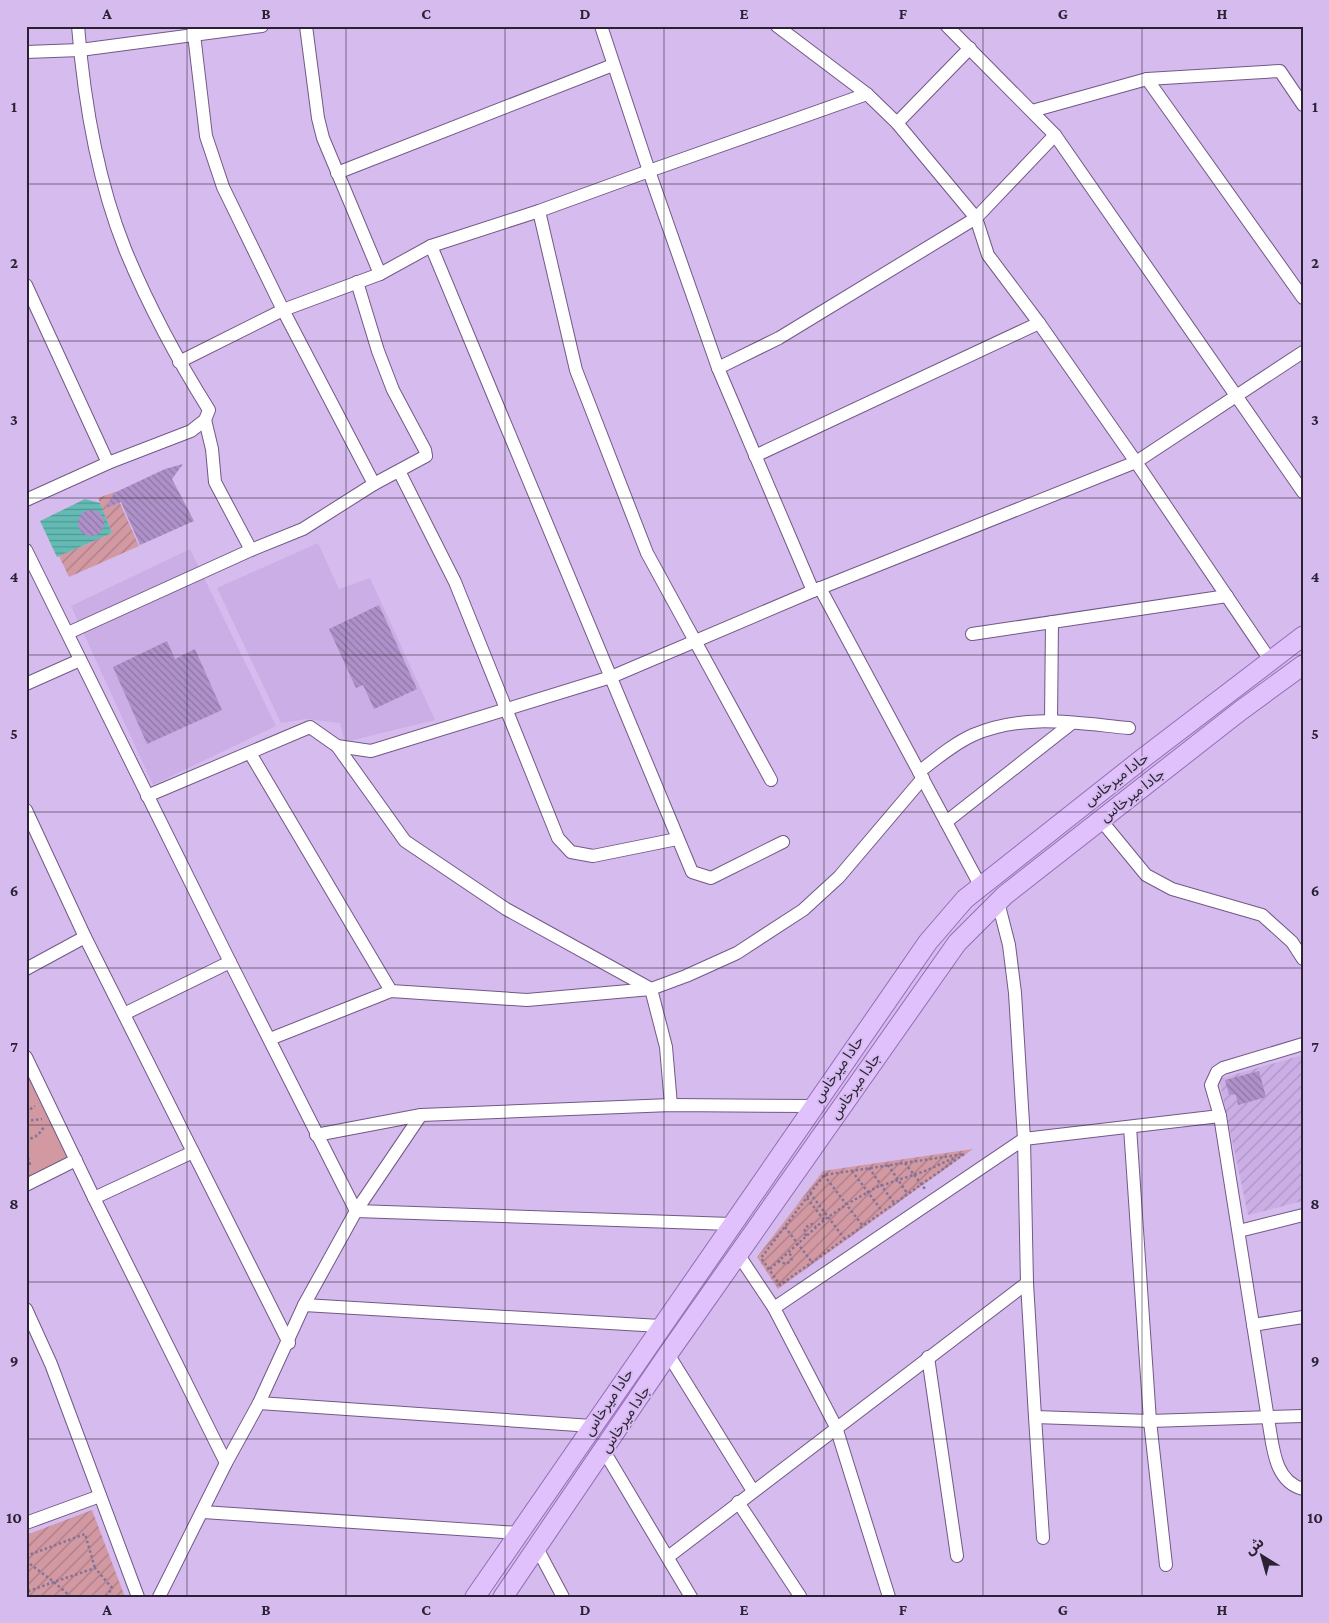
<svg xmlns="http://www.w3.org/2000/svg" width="1329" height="1623" viewBox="0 0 1329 1623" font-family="'Crimson Pro','Noto Sans Arabic',serif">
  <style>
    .built { fill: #cbaee5 }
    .industrial { fill: url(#industrial-furrows) }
    .park { fill: #d299a3 }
    .garden { fill: url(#garden-furrows) }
    .water { fill: url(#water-rules) }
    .building { fill: url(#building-back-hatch) }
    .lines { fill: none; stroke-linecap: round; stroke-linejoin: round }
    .minor-casing { stroke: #715986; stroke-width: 14 }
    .primary-casing { stroke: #946eb5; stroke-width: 21 }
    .path { stroke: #857296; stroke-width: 2.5; stroke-dasharray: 2.5 2.5; stroke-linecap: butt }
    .minor { stroke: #fff; stroke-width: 12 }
    .primary { stroke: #e0c1fc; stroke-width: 19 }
    .grid { fill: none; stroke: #2b2134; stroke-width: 1; stroke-opacity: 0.55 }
    .labels { text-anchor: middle; stroke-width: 4; stroke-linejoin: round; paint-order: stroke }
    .street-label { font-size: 15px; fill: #2b2134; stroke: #d5bbee }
    .neatline { fill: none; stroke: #2b2134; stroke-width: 2 }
    .grid-label { font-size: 16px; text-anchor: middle; font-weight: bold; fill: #2b2134 }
  </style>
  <defs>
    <pattern id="industrial-furrows" width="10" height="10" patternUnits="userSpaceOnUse" patternTransform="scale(1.25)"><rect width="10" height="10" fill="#cbaee5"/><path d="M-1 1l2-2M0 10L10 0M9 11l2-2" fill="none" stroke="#ae95c5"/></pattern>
    <pattern id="garden-furrows" width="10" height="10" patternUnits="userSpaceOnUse" patternTransform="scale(1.25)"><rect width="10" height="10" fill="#d299a3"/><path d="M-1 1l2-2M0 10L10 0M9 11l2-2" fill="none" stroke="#ab7c86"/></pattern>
    <pattern id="water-rules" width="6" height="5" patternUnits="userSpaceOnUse" patternTransform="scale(1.25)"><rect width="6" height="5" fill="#63bbb4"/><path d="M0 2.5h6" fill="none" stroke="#529893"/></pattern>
    <pattern id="building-back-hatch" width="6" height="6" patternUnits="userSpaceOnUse" patternTransform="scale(1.25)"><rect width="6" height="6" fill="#ae91c9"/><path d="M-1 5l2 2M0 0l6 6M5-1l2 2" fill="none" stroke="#8e76a4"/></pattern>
  </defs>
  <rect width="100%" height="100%" fill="#d5bbee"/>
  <g class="built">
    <path d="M318,543L339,589L370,578L435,720L345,742L340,723L306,719L281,723L217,588Z"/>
    <path d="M190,549L276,726L153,785L71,606Z"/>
  </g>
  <path class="industrial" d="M1303,1055V1201L1248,1215L1219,1079Z"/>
  <path class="park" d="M29,1072L71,1165L26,1185V1073Z"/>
  <g class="garden">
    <path d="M115,492L139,546L69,577L59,556L112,533L98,498Z"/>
    <path d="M973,1149L778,1289L757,1257L823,1171Z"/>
    <path d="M92,1510L125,1597H26V1535Z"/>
  </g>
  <path class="water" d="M85,499L100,503L112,533L57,557L40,521Z"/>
  <g class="building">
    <path d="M183,464L172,479L194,521L140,545L121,502L106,508L114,493L165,469Z"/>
    <circle cx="91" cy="523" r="13"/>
    <path d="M379,605L417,689L374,709L363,685L356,688L329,629Z"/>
    <path d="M167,641L175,659L195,649L222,710L147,744L113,667Z"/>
    <path d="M1259,1071L1266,1097L1238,1105L1236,1095L1229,1094L1225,1080Z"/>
  </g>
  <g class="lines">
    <defs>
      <g id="minor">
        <path d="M193,26L206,136L223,187L283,310L374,484"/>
        <path d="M306,26L318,118L323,138L380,274"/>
        <path d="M601,26L649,171L867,94"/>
        <path d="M777,26L867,94L897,123L976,218L988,255L1039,323L1136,462L1270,660"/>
        <path d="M947,26L1055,135L1303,492"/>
        <path d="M26,52L80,50L262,26"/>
        <path d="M1147,79L1303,298"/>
        <path d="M1032,111L1147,79L1280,71L1303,105"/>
        <path d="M897,123L970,48"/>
        <path d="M337,173L613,65"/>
        <path d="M539,211L576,370L647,553L771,780"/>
        <path d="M431,246L692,872L711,878L783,842"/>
        <path d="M26,285L108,463"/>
        <path d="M179,362L283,310L380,274L431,246L539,211L649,171L718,368L813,591"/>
        <path d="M718,368L779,338L976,218L1055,135"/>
        <path d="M205,420L212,449L215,482L251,550"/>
        <path d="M755,456L1039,323"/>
        <path d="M399,471L455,582L558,838L571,852L593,856L677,839"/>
        <path d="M26,500L108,463L191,431L205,420L209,410C177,359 148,305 125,249C97,179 84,101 78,26"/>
        <path d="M26,550L230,962L356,1211L731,1224"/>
        <path d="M820,588L981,887"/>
        <path d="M68,633L251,550L303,529L374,484L426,456L425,450L393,390L378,351L357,282"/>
        <path d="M972,634L1227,596"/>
        <path d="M26,684L80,660"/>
        <path d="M1051,720L1052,622"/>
        <path d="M337,746L405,841L506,909L651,989L666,1047L671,1105"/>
        <path d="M250,753L391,991"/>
        <path d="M919,772C936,759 953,744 973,735C1024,713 1075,723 1129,728"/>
        <path d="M147,796L310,727L337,746L371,751L611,677L813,591L1136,462L1303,352"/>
        <path d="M26,810L85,937L289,1343"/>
        <path d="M1100,819L1146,875L1172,889L1262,915L1292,942L1303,959"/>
        <path d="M946,822L1072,723"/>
        <path d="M998,902L1009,945L1015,993L1024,1139L1220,1116"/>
        <path d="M26,969L85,937"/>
        <path d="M124,1014L230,962"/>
        <path d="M270,1039L391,991L527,1000L651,989L686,976L737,953L803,910L839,877L923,778"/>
        <path d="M1303,1044L1223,1068L1217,1072L1211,1085L1220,1116L1268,1419C1273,1444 1273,1481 1303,1489"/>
        <path d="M26,1057L94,1198L226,1463"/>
        <path d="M1130,1127L1150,1421L1166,1565"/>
        <path d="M316,1135L421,1115"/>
        <path d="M26,1185L76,1160"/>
        <path d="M94,1198L193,1152"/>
        <path d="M1239,1231L1303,1215"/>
        <path d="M738,1254L774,1308L836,1427L889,1597"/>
        <path d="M304,1305L660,1326"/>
        <path d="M774,1308L1024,1139L1027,1283L1035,1417L1150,1421L1303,1416"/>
        <path d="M26,1309L51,1364L138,1597"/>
        <path d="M1253,1325L1303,1317"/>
        <path d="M668,1354L753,1491"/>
        <path d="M928,1357L957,1556"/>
        <path d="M259,1403L592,1426"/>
        <path d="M1035,1417L1043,1538"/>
        <path d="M604,1451L691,1597"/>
        <path d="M738,1502L800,1596"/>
        <path d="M203,1512L519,1533"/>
        <path d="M26,1523L100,1496"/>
        <path d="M537,1548L563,1597"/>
        <path d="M668,1557L1027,1283"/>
        <path d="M159,1597L226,1463L259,1403L304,1305L356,1211L421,1115L671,1105L813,1106"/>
      </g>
      <g id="primary">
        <path d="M475,1597L928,942L965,899L1142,759L1303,636"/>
        <path d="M503,1597L668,1354L957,943L1005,895L1240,711L1303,665"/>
      </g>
    </defs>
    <use href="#minor" class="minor-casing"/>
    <use href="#primary" class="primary-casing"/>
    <g class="path">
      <path d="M26,1112L35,1106"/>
      <path d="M26,1121L42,1119"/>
      <path d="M26,1141L38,1135L44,1127"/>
      <path d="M26,1153L31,1167"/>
      <path d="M964,1154L780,1285L761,1258L824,1175Z"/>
      <path d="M905,1163L925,1189"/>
      <path d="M888,1165L907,1193"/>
      <path d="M869,1168L894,1203"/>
      <path d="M852,1171L882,1211"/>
      <path d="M824,1175L862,1225"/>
      <path d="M810,1193L844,1238"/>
      <path d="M807,1198L824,1220"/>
      <path d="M785,1227L811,1261"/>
      <path d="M806,1236L804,1232L806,1227L812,1224L816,1227"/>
      <path d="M778,1261L786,1264L791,1261L792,1258L789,1252"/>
      <path d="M770,1269L824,1220L847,1204L877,1187L925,1171L956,1157"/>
      <path d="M26,1556L85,1534L95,1568"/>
      <path d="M26,1561L54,1582L26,1592"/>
      <path d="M71,1597L54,1582L95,1568L112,1588L106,1597"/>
    </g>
    <use href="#minor" class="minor"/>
    <use href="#primary" class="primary"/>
  </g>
  <path class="grid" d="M187,26V1597M346,26V1597M505,26V1597M664,26V1597M824,26V1597M983,26V1597M1142,26V1597M26,184H1303M26,341H1303M26,498H1303M26,655H1303M26,812H1303M26,968H1303M26,1125H1303M26,1282H1303M26,1439H1303"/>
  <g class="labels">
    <g class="street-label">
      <text transform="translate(1116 779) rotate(-38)" y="5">حادا ميرخاس</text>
      <text transform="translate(1132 795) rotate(-38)" y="5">جادا ميرخاس</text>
      <text transform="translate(838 1069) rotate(-55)" y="5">حادا ميرخاس</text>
      <text transform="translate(855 1086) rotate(-55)" y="5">جادا ميرخاس</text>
      <text transform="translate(608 1402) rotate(-56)" y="5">حادا ميرخاس</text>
      <text transform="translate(625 1419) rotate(-56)" y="5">جادا ميرخاس</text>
    </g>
  </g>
  <rect width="1329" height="1623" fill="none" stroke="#d5bbee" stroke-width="55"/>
  <g transform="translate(1262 1556) rotate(323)" stroke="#d5bbee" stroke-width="4" paint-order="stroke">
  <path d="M0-4L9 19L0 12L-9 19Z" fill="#2b2134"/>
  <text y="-8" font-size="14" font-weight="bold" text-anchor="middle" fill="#2b2134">ش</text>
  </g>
  <rect x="28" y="28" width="1274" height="1568" class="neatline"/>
  <g class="grid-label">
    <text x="107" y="19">A</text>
    <text x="266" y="19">B</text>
    <text x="426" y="19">C</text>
    <text x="585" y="19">D</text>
    <text x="744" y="19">E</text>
    <text x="903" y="19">F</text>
    <text x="1063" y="19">G</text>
    <text x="1222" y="19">H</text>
    <text x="14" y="112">1</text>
    <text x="1315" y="112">1</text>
    <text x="14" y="268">2</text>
    <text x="1315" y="268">2</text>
    <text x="14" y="425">3</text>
    <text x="1315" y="425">3</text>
    <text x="14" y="582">4</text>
    <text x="1315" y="582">4</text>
    <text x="14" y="739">5</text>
    <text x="1315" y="739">5</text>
    <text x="14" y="896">6</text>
    <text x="1315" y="896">6</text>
    <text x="14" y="1052">7</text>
    <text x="1315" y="1052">7</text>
    <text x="14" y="1209">8</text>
    <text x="1315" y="1209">8</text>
    <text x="14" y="1366">9</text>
    <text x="1315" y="1366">9</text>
    <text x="14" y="1523">10</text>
    <text x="1315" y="1523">10</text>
    <text x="107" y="1615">A</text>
    <text x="266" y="1615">B</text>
    <text x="426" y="1615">C</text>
    <text x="585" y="1615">D</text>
    <text x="744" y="1615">E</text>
    <text x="903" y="1615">F</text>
    <text x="1063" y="1615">G</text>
    <text x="1222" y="1615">H</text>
  </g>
</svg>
